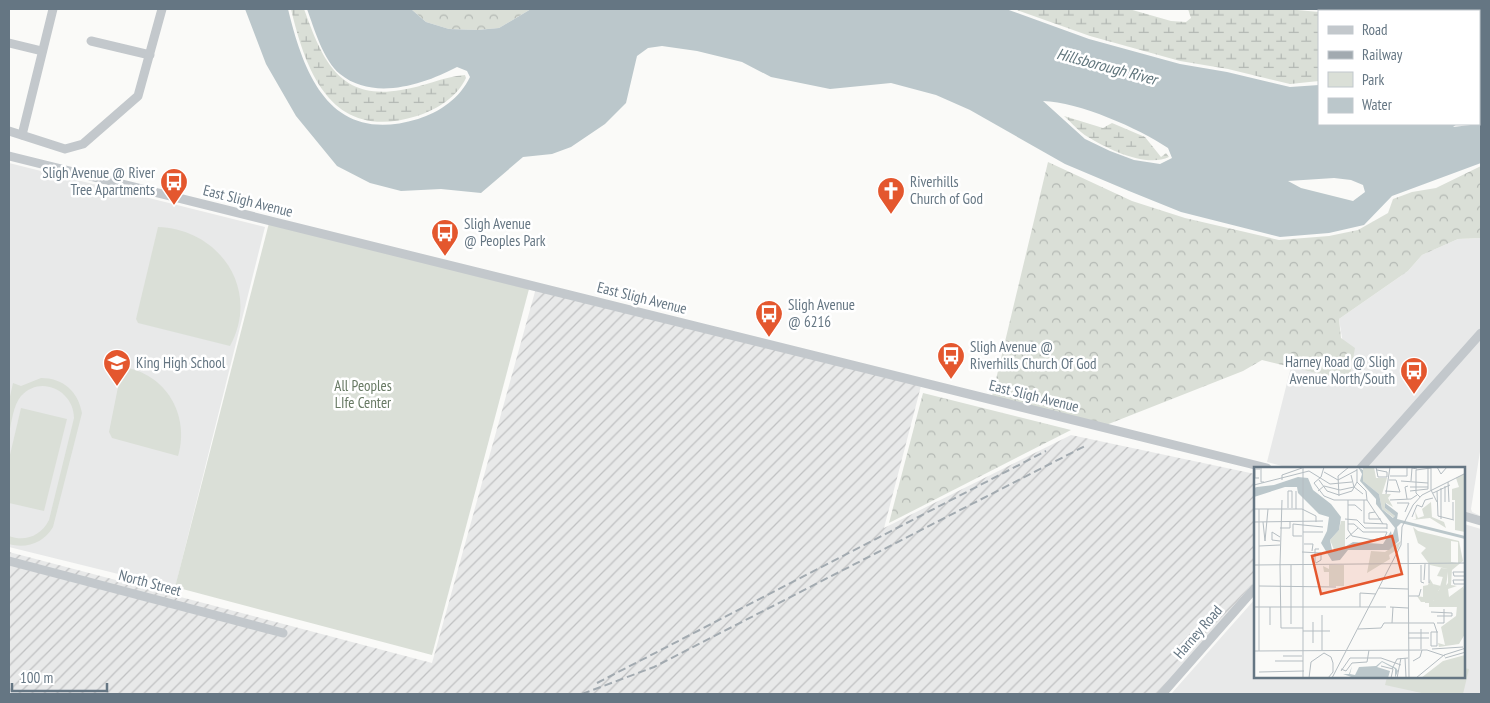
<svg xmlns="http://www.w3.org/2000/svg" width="1490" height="703" viewBox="0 0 1490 703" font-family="'PT Sans Narrow',sans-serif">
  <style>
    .built { fill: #e8e9e9 }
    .industrial { fill: url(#industrial-furrows) }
    .green { fill: #dadfd7 }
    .forest { fill: url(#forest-crowns) }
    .wetland { fill: url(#wetland-marsh) }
    .water { fill: #bbc7cb; fill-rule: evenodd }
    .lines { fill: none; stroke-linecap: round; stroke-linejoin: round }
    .minor { stroke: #c3c8cc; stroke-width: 9 }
    .rail { stroke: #a2aab0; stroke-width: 2; stroke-dasharray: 8 4; stroke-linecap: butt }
    .labels { text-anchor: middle; stroke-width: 5; stroke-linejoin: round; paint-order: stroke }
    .poi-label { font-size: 15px; fill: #657683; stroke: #fff; text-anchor: start }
    .street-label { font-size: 15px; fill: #657683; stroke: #fff }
    .park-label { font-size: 15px; fill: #687a64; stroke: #fff }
    .water-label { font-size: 16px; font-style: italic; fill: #60757c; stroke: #fff }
    .inset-road { fill: none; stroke: #b5bdc2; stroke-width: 1 }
    .view { fill: #e4572e; fill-opacity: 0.15; stroke: #e4572e; stroke-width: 2.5 }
    .inset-edge { fill: none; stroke: #657683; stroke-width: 2.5 }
  </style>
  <defs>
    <pattern id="industrial-furrows" width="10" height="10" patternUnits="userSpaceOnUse" patternTransform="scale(1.25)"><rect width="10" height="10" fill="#e8e9e9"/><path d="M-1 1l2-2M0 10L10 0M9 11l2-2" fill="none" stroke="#c0c1c2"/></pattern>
    <pattern id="forest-crowns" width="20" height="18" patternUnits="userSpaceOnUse" patternTransform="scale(1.25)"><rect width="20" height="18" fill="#dadfd7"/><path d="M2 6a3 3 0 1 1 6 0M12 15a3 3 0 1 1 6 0" fill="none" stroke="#b4b9b4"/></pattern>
    <pattern id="wetland-marsh" width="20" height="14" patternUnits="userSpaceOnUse" patternTransform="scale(1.25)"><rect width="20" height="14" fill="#dadfd7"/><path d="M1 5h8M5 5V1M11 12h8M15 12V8" fill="none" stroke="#b4b9b4"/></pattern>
  </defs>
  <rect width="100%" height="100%" fill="#fafaf8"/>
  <g class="built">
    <path d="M9,163L265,227L175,588L9,547Z"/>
    <path d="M1481,238V328L1357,468H1289L1267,462L1291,367L1349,381L1339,319L1408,271L1422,255L1458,239Z"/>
    <path d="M1481,338V445L1471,509L1472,512L1481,516L1464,512V468H1366Z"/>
    <path d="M1464,524L1481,529V694H1171L1255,599V677H1464Z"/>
  </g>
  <path class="industrial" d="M536,288L921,386L884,528L1071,435L1255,474V581L1157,694H9V552L432,663Z"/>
  <g class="green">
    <path d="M269,223L529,289L432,655L175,587Z"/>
    <path d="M158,227C219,229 261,289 230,346L138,323L136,319Z"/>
    <path d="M122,367C166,373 190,415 178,456L112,438L109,432Z"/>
    <path d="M41,378C63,378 78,391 82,413L53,527C44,543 26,549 9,544V536C25,542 41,536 49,520L74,418C74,391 41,374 21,396C13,406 12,421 9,433V401L13,383L21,386Z"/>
    <path d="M21,408L67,419L44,511L9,503V459Z"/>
    <path d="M1464,668L1469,669L1463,694H1426L1385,685L1387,677H1464Z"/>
  </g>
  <g class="forest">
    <path d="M411,9H531L499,28L477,30L449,29L426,22Z"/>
    <path d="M1048,162L1132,201L1185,218L1279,240L1329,236L1358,230L1388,213L1393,199L1412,192L1436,188L1481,166V238L1458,239L1422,255L1408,271L1339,319L1341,338L1355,348L1349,381L1262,360L1243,371L1106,425L992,396Z"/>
    <path d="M923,393L1071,430L889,523Z"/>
  </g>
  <g class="wetland">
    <path d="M291,9H304C322,58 338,101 401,90C423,87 442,77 465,75L466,78C457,97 438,109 417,116C334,142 307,77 291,9Z"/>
    <path d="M1014,9H1129L1171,21L1186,22L1191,18L1188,9H1286L1319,12V81L1290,84L1228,69L1180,61L1090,36Z"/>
    <path d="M1064,116L1103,128L1112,123L1145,137L1161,157L1166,153L1169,157C1146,168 1108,149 1088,137C1079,132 1072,123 1064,116Z"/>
  </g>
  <g class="water">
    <path d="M245,9H288C305,79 332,145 418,119C440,112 460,98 470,77L467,71L457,67C423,85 373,101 340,74C323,60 314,28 307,9H411L426,22L449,29L477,30L499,28L531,9H1006L1089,39L1180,64L1227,72L1290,87L1319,85V124H1457L1453,127L1479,124L1481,121V163L1392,196L1364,225L1329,233L1280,237L1181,212L1129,191L1065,164L970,110L936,95L891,83L830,89L771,77L742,62L697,51L662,46L648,48L637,56L626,103L605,124L571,147L552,154L523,157L481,193L441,189L401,191L370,183L337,166L296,116L266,64ZM1043,101C1079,102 1138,128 1168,148L1172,158L1160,164L1134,160L1110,151L1085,139ZM1334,178L1351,180L1363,185L1365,192L1353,201L1301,188L1288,181Z"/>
    <path d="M1425,9H1475L1474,11H1425Z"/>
    <path d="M1481,24V106L1479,108V25Z"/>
  </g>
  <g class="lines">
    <g class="minor">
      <path d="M91,41L150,55"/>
      <path d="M9,43L42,51"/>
      <path d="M9,131L65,149L83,144L138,96L162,9"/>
      <path d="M22,135L53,9"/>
      <path d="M9,156L1267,468"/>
      <path d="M1361,468L1481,333"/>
      <path d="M1464,516L1481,521"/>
      <path d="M9,561L283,633"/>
      <path d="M1162,694L1255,588"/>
    </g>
    <g class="rail">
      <path d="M597,683L1046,451"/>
      <path d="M582,694L654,667L1085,446"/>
    </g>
  </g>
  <defs>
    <symbol id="bus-pin" viewBox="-11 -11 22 30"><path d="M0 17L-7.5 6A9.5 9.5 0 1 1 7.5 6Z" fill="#e4572e" stroke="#fff"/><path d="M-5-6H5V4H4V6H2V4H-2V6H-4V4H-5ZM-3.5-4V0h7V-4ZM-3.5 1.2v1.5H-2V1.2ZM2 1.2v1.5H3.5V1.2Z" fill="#fff"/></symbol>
    <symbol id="church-pin" viewBox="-11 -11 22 30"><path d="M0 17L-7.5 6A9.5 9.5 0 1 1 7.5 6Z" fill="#e4572e" stroke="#fff"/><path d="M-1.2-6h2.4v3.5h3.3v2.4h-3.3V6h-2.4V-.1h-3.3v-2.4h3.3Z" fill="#fff"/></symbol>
    <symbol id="school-pin" viewBox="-11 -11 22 30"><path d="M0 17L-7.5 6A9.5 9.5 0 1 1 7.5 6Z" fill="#e4572e" stroke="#fff"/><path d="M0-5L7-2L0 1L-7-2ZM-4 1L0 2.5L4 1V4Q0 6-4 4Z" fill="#fff"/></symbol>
  </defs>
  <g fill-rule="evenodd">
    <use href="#bus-pin" x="158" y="166" width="32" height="43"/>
    <use href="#church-pin" x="875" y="175" width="32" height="43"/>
    <use href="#bus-pin" x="429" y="217" width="32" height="43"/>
    <use href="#bus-pin" x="753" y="298" width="32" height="43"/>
    <use href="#bus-pin" x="935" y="340" width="32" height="43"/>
    <use href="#school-pin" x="101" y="347" width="32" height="43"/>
    <use href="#bus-pin" x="1398" y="355" width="32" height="43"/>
  </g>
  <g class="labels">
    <g class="poi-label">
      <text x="155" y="178" text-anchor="end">Sligh Avenue @ River<tspan x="155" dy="17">Tree Apartments</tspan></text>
      <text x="910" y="187">Riverhills<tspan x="910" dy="17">Church of God</tspan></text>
      <text x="464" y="229">Sligh Avenue<tspan x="464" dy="17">@ Peoples Park</tspan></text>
      <text x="788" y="310">Sligh Avenue<tspan x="788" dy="17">@ 6216</tspan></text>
      <text x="970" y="352">Sligh Avenue @<tspan x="970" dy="17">Riverhills Church Of God</tspan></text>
      <text x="1395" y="367" text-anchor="end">Harney Road @ Sligh<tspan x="1395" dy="17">Avenue North/South</tspan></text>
      <text x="136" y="368">King High School</text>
    </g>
    <g class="street-label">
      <text transform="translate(248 201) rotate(14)" y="5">East Sligh Avenue</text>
      <text transform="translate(642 298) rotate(14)" y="5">East Sligh Avenue</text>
      <text transform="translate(1034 396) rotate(14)" y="5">East Sligh Avenue</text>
      <text transform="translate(150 583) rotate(15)" y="5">North Street</text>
      <text transform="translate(1198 632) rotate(-49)" y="5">Harney Road</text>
    </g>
    <g class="park-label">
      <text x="363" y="391">All Peoples<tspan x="363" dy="17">LIfe Center</tspan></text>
    </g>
    <g class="water-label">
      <text transform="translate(1107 66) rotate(15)" y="6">Hillsborough River</text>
    </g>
  </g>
  <g transform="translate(1254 467)">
    <rect width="211" height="211" fill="#fafaf8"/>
    <path d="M211,6V65L201,63V33H198V22L205,20L202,11ZM75,98H90V119H75V105H70L69,99L75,102ZM194,105L192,119L182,133H177L185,123L190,106ZM211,188V211H167L189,194Z" fill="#dadfd7"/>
    <path d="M109,0H120L122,11H133L128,27H137L134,31L139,40L132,36L131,41L141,49L140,51L128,42L125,27L109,14ZM177,35L178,50L190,55L192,61L176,51L158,53L162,52L161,44L164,51L170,49L168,42ZM87,54H91V80L81,85L76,73L85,63ZM147,74L144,82L135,88L136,92L113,106L117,84L131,85ZM187,101L198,102L197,118L203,119L194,122L195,130L210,119L203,140H175V136H171V132L181,122L179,117L187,119L179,134L194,116V105L189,110L183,109Z" fill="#dadfd7"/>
    <path d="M159,60L164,64L205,74L209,94L198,103L176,98L167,86L172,81L164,76ZM197,74L204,75V96L197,95ZM176,112L182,122L172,132L173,135H167L163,129L169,130V119L174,118ZM211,119V167L205,177L185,180L184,176L191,178L187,160L202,149L204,129Z" fill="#dadfd7" fill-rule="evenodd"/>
    <path d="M104,0L109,3V0V14L125,27L128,42L139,51L141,49L131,41V36L144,46L143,52L211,69V72L147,56L143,60L145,74L135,83H94L86,93L78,94L67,76L73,64L75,50L65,47L44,26L43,20H31L0,30V21L3,20L20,18L44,10L54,11L59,23L77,37L87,50L85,63L76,73L78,83L84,84L99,75L129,77L137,64L138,70L141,61L122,37V32L106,14L108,7ZM128,194L142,201L144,204L141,211V202L128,195L123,200L136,204L134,211H100L89,207H95L98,199L96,207L101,208L105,200L122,199Z" fill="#bbc7cb"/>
    <path class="inset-road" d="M49,0V211M70,0L67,10L60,16L70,29L80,33H113M122,0L124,10H133V5L123,3M183,0L187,7L193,0M7,1V15H10M177,1V23L183,35M103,2V15L112,24L113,33M70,5L84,13L103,3M97,8L100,20L109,27M136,9H153V0M5,11H1V2H6M28,13V8L48,1M65,13L73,24L85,28L98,24L103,15M147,14L174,16M157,14L158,1L163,2M194,15L195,35M0,18L55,4L76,17L98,15M191,19V35M156,20H174M187,21V52M42,24V42M64,24L70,19L86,23L100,20M131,24L146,25L142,13H135M156,24L174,22V1M183,24L184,49L200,53M179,26L196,18M132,27L136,0M85,29L84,9L95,0M166,30L162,26V3L177,1M153,32L151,20L154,19M94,33V63L98,69L119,73L131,70L133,65M110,33V56M113,33L129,57M136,33L157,32L163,28M143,36H155L151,45M94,38H101L108,44M34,41V24H38V41M0,42H48L62,49V55M121,45L115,46V52H127M158,50L163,38L168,40L171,33L179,31M91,52L103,53L111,61H133M199,52V35M0,55L69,54M9,55L11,74M110,56L133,57V62M94,57H100L109,65H133M26,61H36V55M49,65H69M48,69H39V57L69,60M26,70L18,65V73L26,74M92,72L104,61M11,74L14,42M154,76L155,210M50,77H59L58,84M0,78V59M5,79L26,78M48,85L67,86V93L62,96M61,96V82H65M175,97V116M0,98L212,96M26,98L27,161H49M26,98L28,33M37,98V157M167,98V115L170,116M212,105H199L200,109H212M170,113L171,97M212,113H199L200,117H212M5,119L82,120M125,121L154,122M154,129H165L167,122M0,140H132M16,140V158M106,140V126L122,127M136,140L154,141M177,145L198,146V149H183M68,148V183M59,155V176M138,156L139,140M183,156H190V142M104,162L127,161L130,156H180L183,165M49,164H76M183,165V179H177V165H184M154,166H175M154,171H175M167,182V162M178,182L209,180M0,184L173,183L191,189M5,184V42M29,189H48M151,191L152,210M191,191L212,185M21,194H49M159,194L166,190L168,183M127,199L139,202L137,211M87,202L92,204L98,196L113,195L115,183M138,202L143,192L154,191M87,204L96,191H127L147,198M5,205L50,204M55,211L57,195L70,186L77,190L79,196V205L74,211M78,211L147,78L148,60L159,38L168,28L212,6M143,211L147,191M162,211L190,188L212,181"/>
    <path class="view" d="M138,69L148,107L67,127L58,89Z"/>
    <rect width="211" height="211" class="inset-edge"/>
  </g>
  <rect width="1490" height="703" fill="none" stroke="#657683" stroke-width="20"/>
  <rect x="1318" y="10" width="162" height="115" fill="#ffffff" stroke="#c1c8cd"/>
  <rect x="1328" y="26" width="25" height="8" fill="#c3c8cc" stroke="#c1c8cd"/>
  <text x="1362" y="35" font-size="15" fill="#657683">Road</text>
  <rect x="1328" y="51" width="25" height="8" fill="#a2aab0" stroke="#c1c8cd"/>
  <text x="1362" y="60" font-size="15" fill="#657683">Railway</text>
  <rect x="1328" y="72" width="25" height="15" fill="#dadfd7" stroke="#c1c8cd"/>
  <text x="1362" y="85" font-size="15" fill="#657683">Park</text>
  <rect x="1328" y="98" width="25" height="15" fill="#bbc7cb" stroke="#c1c8cd"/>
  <text x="1362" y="110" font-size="15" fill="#657683">Water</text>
  <path d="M12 683v8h95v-8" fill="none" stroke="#657683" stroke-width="2.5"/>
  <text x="20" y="683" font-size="15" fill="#657683" stroke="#ffffff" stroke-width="4" paint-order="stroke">100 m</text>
</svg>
